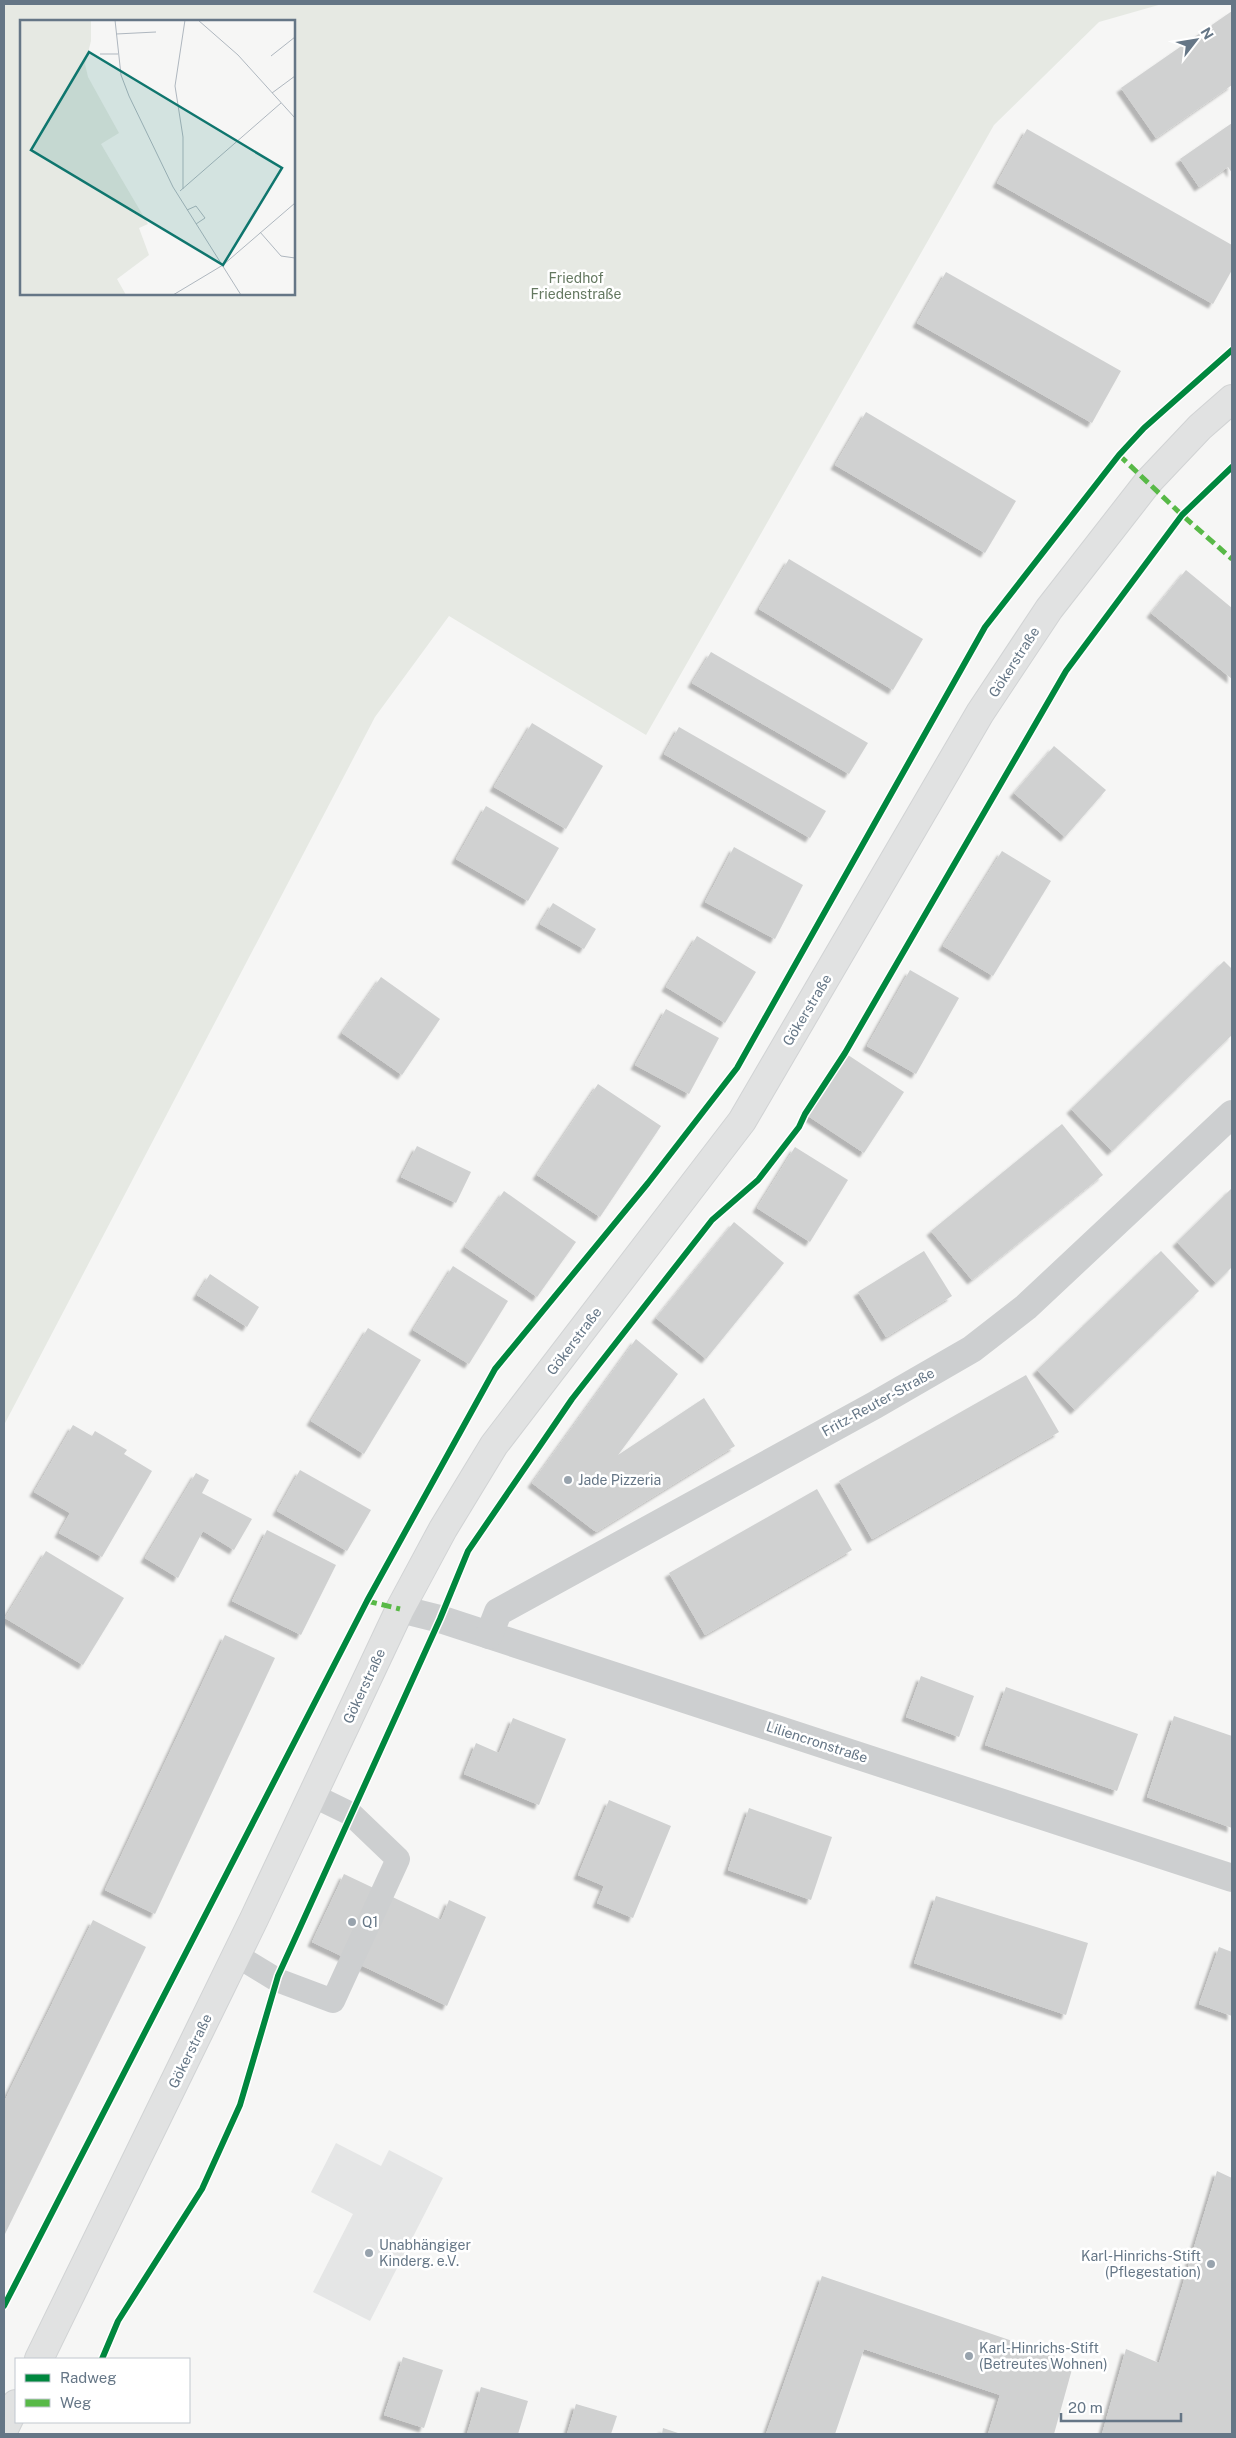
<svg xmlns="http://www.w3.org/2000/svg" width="1236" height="2438" viewBox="0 0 1236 2438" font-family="'Public Sans',sans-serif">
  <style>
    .built { fill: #e5e6e6 }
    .green { fill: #e6e9e3; fill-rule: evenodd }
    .building { fill: #d0d1d1; filter: url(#shadow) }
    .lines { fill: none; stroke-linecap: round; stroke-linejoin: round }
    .secondary-casing { stroke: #d1d3d4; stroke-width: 30 }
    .lane { stroke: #cdcfd0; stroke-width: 24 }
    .street { stroke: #cdcfd0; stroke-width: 28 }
    .secondary { stroke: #e1e2e2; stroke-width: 28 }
    .quiet { stroke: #58b947; stroke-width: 5; stroke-dasharray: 10 5; stroke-linecap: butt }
    .cycleway-casing { stroke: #fff; stroke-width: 9 }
    .cycleway { stroke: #00873e; stroke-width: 6 }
    .poi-dot { fill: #98a3ad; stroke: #fff; stroke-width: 2 }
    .labels { text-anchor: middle; stroke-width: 5; stroke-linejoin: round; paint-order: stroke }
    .park-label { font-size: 14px; fill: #647860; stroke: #fff }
    .street-label { font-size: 14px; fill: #657686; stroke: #fff }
    .poi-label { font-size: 14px; fill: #657686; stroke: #fff; text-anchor: start }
    .inset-road { fill: none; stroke: #afb7bf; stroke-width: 1 }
    .view { fill: #0f766e; fill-opacity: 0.15; stroke: #0f766e; stroke-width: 2.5 }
    .inset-edge { fill: none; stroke: #657686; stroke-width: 2.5 }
  </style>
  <defs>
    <filter id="shadow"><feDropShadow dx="-4.5" dy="4.5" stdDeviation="1" flood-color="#0004"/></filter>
  </defs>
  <rect width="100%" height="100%" fill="#f6f6f5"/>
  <path class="built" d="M336,2143L381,2166L389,2150L443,2178L370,2321L313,2292L353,2214L311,2192Z"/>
  <path class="green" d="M4,4H1162L1099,22L994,125L646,735L449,616L375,717L4,1425ZM21,21H294V294H21Z"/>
  <g class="building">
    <path d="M1232,11V85L1156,138L1121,88Z"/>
    <path d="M1232,123V173L1228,167L1199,187L1180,159Z"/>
    <path d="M1027,129L1232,245V270L1213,304L997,183Z"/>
    <path d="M946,272L1121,371L1092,423L917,323Z"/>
    <path d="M866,412L1016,501L985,553L835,465Z"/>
    <path d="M789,559L923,639L893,690L759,609Z"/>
    <path d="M1186,570L1232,608V679L1151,613Z"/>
    <path d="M711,652L868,743L849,774L692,683Z"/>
    <path d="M532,723L603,766L566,829L494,787Z"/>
    <path d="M679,727L826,811L810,838L664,754Z"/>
    <path d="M1054,746L1106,790L1065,837L1014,793Z"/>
    <path d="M486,806L559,848L528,901L456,859Z"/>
    <path d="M734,847L803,885L775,939L705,902Z"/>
    <path d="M1002,851L1051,881L993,976L943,946Z"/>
    <path d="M553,903L596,929L584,949L540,924Z"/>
    <path d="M697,936L756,972L725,1023L666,987Z"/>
    <path d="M1224,961L1232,969V1035L1112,1151L1071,1109Z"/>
    <path d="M910,970L959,998L916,1074L867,1046Z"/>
    <path d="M381,977L440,1019L402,1075L342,1033Z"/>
    <path d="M666,1009L719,1038L689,1094L635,1065Z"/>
    <path d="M845,1053L904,1092L864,1153L805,1114Z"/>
    <path d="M598,1084L661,1126L600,1217L537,1175Z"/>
    <path d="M1062,1124L1103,1175L972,1280L931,1231Z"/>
    <path d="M417,1146L471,1172L456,1203L401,1177Z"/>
    <path d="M795,1147L848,1180L810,1242L757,1208Z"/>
    <path d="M1232,1188V1267L1216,1283L1177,1242Z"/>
    <path d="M504,1191L576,1242L537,1297L465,1247Z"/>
    <path d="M734,1222L784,1263L706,1359L656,1318Z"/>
    <path d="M924,1251L952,1296L886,1337L858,1292Z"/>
    <path d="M1161,1251L1199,1291L1075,1410L1037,1370Z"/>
    <path d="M453,1266L508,1301L469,1364L413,1330Z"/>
    <path d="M210,1274L259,1307L247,1327L197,1295Z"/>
    <path d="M368,1328L421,1360L364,1454L311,1421Z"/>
    <path d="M636,1339L678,1374L618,1455L704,1398L735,1446L596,1532L532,1483Z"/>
    <path d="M1026,1375L1059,1432L872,1539L839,1481Z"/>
    <path d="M73,1425L92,1436L95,1431L127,1450L124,1454L152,1471L102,1557L59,1533L70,1513L34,1492Z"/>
    <path d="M300,1470L371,1510L347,1551L277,1511Z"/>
    <path d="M196,1473L209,1480L202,1493L252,1519L234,1550L203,1531L178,1578L145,1558Z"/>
    <path d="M817,1489L852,1550L705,1635L669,1573Z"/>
    <path d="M267,1530L336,1565L301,1635L232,1601Z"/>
    <path d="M46,1551L124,1598L83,1665L5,1618Z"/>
    <path d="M225,1635L275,1658L155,1914L105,1890Z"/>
    <path d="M921,1676L974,1696L959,1737L906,1717Z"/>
    <path d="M1006,1687L1138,1734L1117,1791L985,1745Z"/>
    <path d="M1174,1716L1232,1736V1828L1147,1797Z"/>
    <path d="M513,1718L566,1739L539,1805L464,1774L476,1743L499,1753Z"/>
    <path d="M609,1800L671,1826L633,1918L597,1903L604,1886L578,1875Z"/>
    <path d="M749,1808L832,1837L811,1900L728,1870Z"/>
    <path d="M344,1874L441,1920L449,1900L486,1917L447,2006L312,1942Z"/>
    <path d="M936,1896L1088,1943L1066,2015L914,1963Z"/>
    <path d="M93,1920L146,1947L4,2236V2102Z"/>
    <path d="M1219,1947L1232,1952V2016L1199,2004Z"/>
    <path d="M1217,2171L1232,2178V2434H1102L1126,2349L1159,2363Z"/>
    <path d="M822,2276L1074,2362L1054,2434H988L1000,2395L864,2349L835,2434H766Z"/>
    <path d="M403,2357L443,2370L424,2428L384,2415Z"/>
    <path d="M481,2387L528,2401L518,2434H467Z"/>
    <path d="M576,2404L617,2416L611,2434H567Z"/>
    <path d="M663,2428L681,2434H662Z"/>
  </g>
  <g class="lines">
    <defs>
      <g id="secondary">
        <path d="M39,2359L254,1919L400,1609L443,1529L494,1445L742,1121L980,713L1049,609L1148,482L1200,427L1232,399"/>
        <path d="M4,2429L16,2404"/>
      </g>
    </defs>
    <use href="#secondary" class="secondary-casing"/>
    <path class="lane" d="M236,1955L277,1980L333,2001L398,1859L351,1814L312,1795"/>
    <g class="street">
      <path d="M400,1609L440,1619L1232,1878"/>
      <path d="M489,1635L498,1612L875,1405L972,1349L1026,1307L1232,1114"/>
    </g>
    <use href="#secondary" class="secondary"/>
    <g class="quiet">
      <path d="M1119,455L1182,515L1232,559"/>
      <path d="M367,1601L400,1609"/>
    </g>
    <defs>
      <g id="cycleway">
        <path d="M4,2306L367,1601L495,1369L648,1183L737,1068L985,627L1119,455L1144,428L1232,350"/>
        <path d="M102,2359L118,2321L202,2189L240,2105L278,1976L440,1619L468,1551L572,1399L712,1220L758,1180L799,1127L805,1114L845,1053L1066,671L1182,515L1232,467"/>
      </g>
    </defs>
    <use href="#cycleway" class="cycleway-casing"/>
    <use href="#cycleway" class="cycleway"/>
  </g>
  <g class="poi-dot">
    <circle cx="568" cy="1480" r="5"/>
    <circle cx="352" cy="1922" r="5"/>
    <circle cx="369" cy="2253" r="5"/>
    <circle cx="1211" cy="2264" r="5"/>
    <circle cx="969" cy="2356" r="5"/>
  </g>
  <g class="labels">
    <g class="park-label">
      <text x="576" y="283">Friedhof<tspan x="576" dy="16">Friedenstraße</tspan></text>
    </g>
    <g class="street-label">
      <text transform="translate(1014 662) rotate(-57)" y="5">Gökerstraße</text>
      <text transform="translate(807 1010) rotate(-59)" y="5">Gökerstraße</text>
      <text transform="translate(574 1341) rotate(-53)" y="5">Gökerstraße</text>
      <text transform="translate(878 1402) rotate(-29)" y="5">Fritz-Reuter-Straße</text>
      <text transform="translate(364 1686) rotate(-65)" y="5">Gökerstraße</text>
      <text transform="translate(817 1742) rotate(18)" y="5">Liliencronstraße</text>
      <text transform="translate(190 2051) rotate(-64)" y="5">Gökerstraße</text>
    </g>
    <g class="poi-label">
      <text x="578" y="1485">Jade Pizzeria</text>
      <text x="362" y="1927">Q1</text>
      <text x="379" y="2250">Unabhängiger<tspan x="379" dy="16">Kinderg. e.V.</tspan></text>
      <text x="1201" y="2261" text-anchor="end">Karl-Hinrichs-Stift<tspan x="1201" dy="16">(Pflegestation)</tspan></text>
      <text x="979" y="2353">Karl-Hinrichs-Stift<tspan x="979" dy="16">(Betreutes Wohnen)</tspan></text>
    </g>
  </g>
  <g transform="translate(20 20)">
    <rect width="275" height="275" fill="#f6f6f5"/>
    <path d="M0,0H71V21L65,44L68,57L99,113L81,124L128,204L119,208L129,235L97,259L106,275H0Z" fill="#e6e9e3"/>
    <path class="inset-road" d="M95,0L101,55L109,76L153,167L221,275M178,0L218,35L275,98M96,14L136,12M80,34H98M251,36L275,17M252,73L275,56M163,169V117L155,66L165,0M160,171L261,83M167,190L176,186L185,198L176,204M240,212L261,236L275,238M203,245L275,183M153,275L203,245"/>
    <path class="view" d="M69,32L262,148L203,245L11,130Z"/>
    <rect width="275" height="275" class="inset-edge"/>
  </g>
  <rect width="1236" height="2438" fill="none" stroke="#657686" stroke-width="10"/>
  <rect x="15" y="2358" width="175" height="65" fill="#ffffff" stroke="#c1c8cf"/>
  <rect x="25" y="2374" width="25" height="8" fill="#00873e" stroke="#c1c8cf"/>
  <text x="60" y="2383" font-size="15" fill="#657686">Radweg</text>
  <rect x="25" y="2399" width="25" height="8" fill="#58b947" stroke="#c1c8cf"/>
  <text x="60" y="2408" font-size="15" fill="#657686">Weg</text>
  <g transform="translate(1196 40) rotate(59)" stroke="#ffffff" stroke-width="4" paint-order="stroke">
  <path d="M0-4L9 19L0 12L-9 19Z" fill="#657686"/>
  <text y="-8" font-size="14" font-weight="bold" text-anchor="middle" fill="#657686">N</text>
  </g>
  <path d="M1061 2413v8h120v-8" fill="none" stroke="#657686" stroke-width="2.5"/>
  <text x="1068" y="2413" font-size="15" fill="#657686" stroke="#ffffff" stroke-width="4" paint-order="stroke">20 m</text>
</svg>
